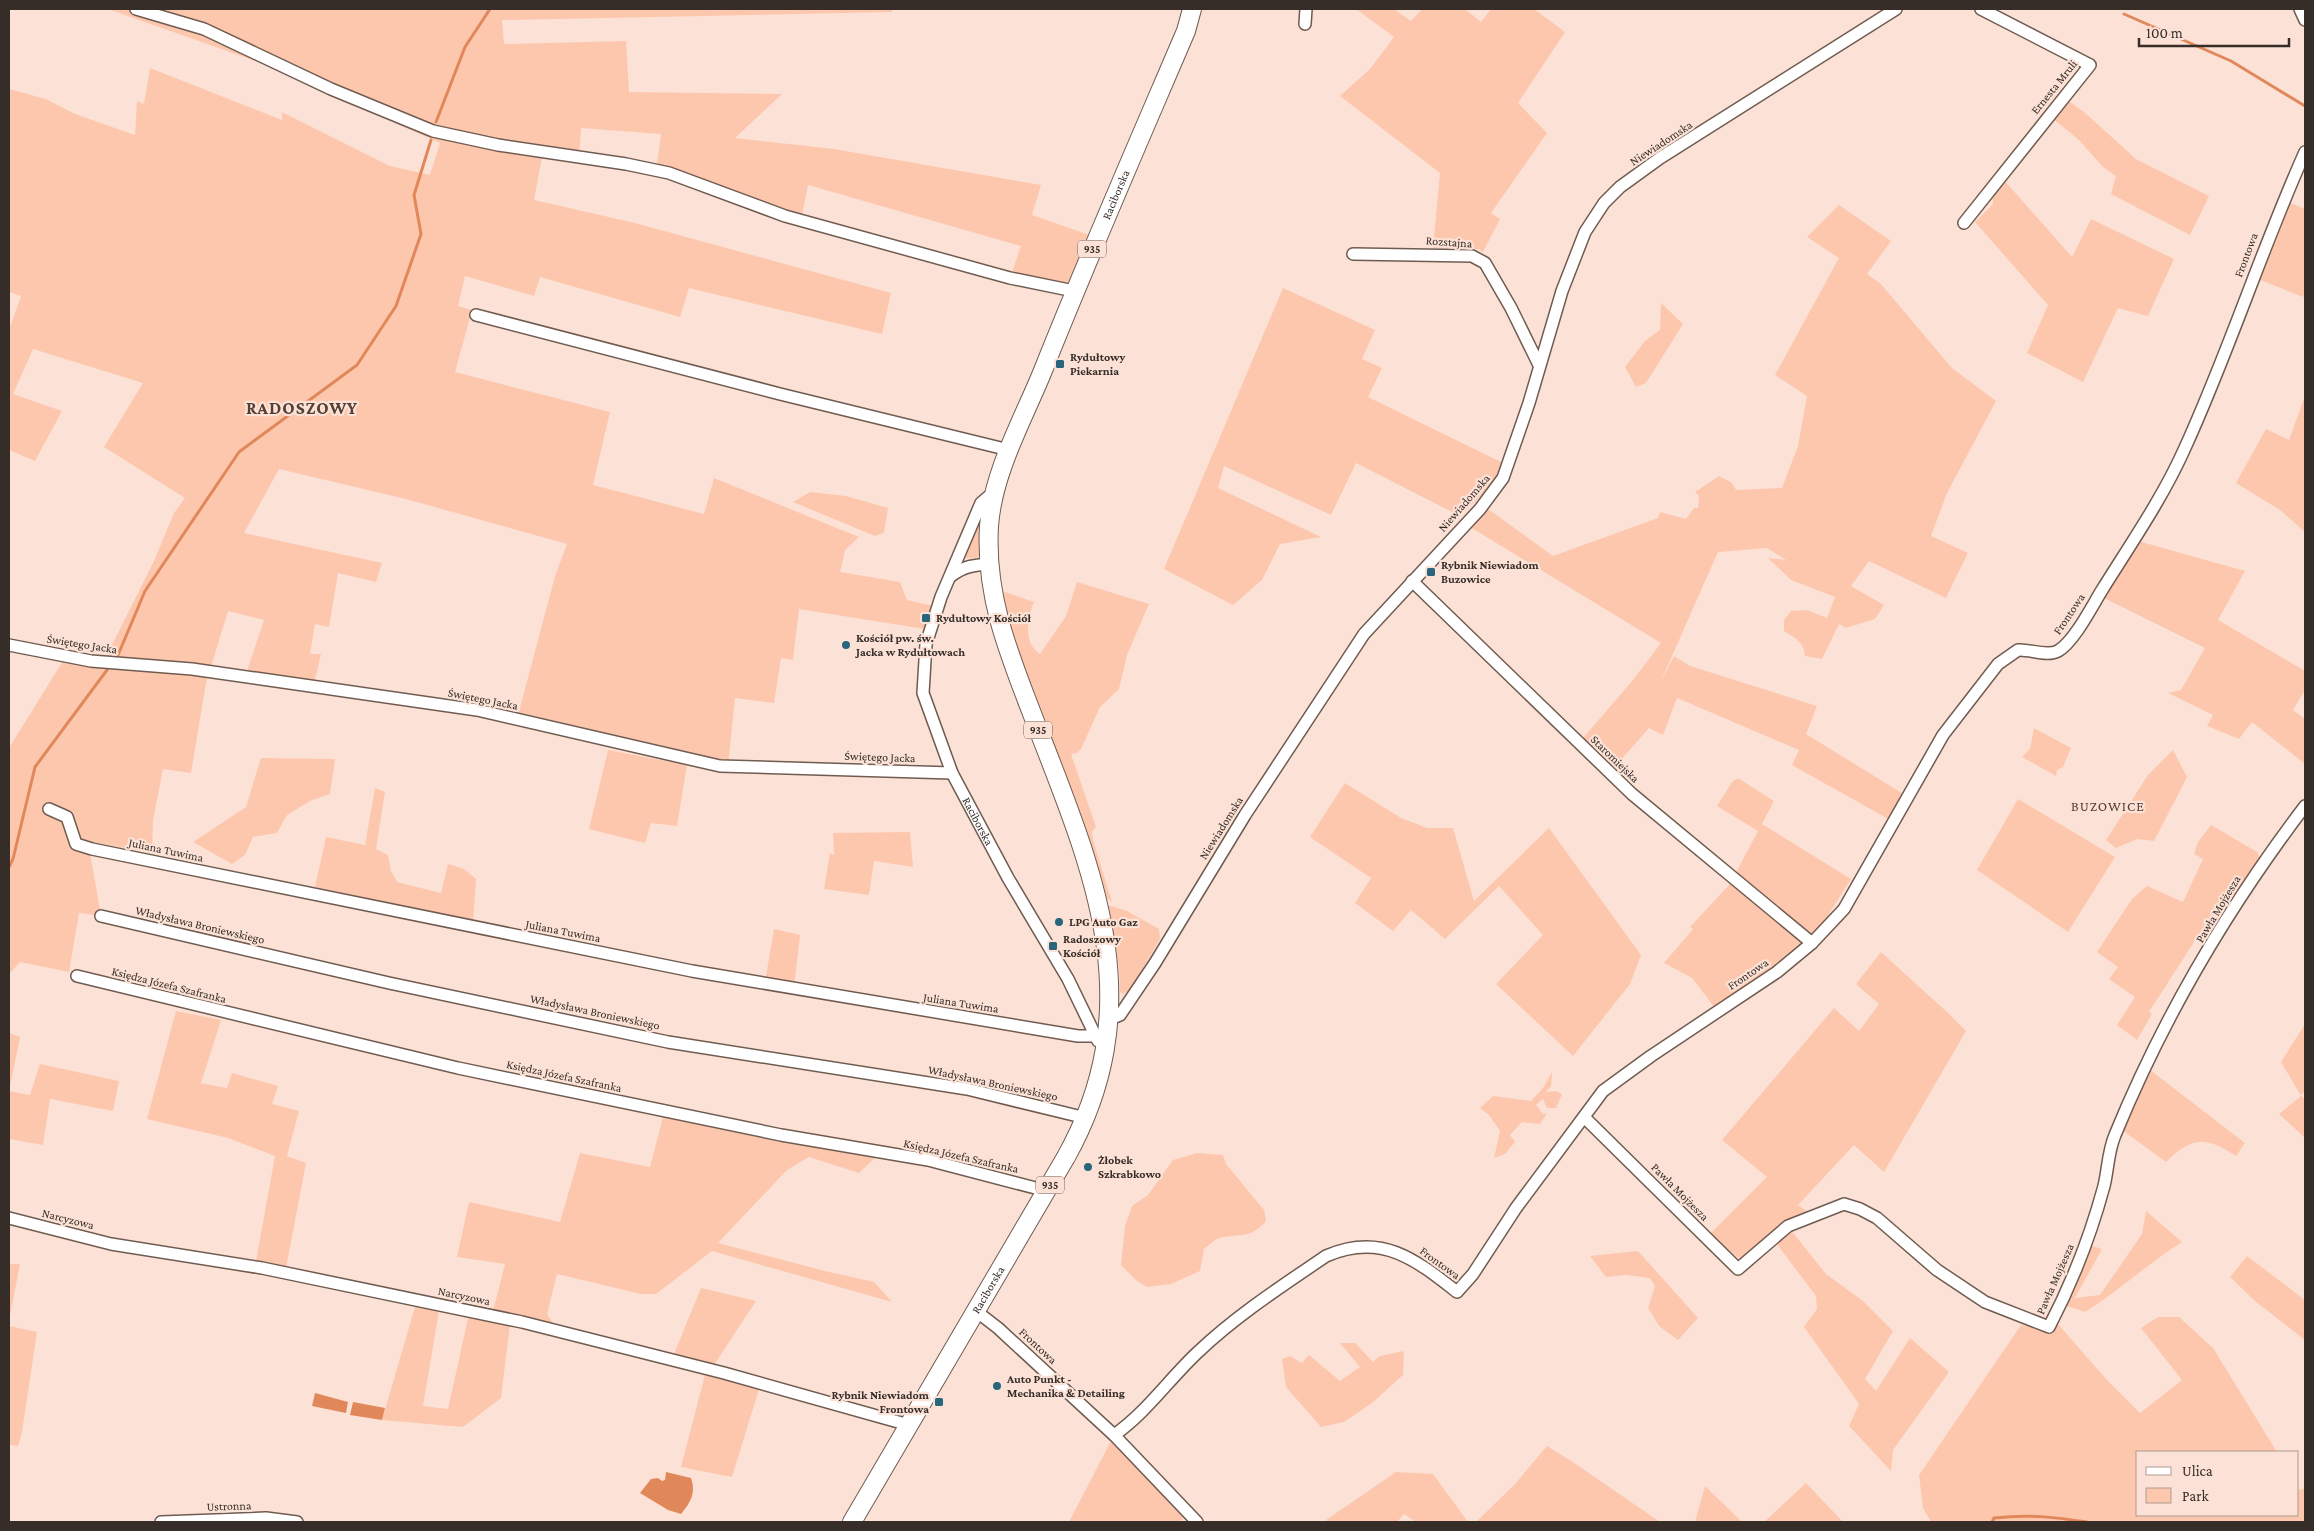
<svg xmlns="http://www.w3.org/2000/svg" width="2314" height="1531" viewBox="0 0 2314 1531" font-family="'Crimson Pro',serif">
  <style>
    .green { fill: #fdc7ad }
    .water { fill: #e1885b }
    .lines { fill: none; stroke-linecap: round; stroke-linejoin: round }
    .stream { stroke: #e1885b; stroke-width: 3 }
    .street-casing { stroke: #705b50; stroke-width: 14 }
    .primary-casing { stroke: #705b50; stroke-width: 20 }
    .street { stroke: #fff; stroke-width: 11 }
    .primary { stroke: #fff; stroke-width: 18 }
    .poi-dot { fill: #29657c; stroke: #fce2d6; stroke-width: 2 }
    .labels { text-anchor: middle; stroke-width: 4.5; stroke-linejoin: round; paint-order: stroke }
    .shield { fill: #fce2d6; stroke: #72635c; stroke-width: 1 }
    .shield-label { font-size: 11px; font-weight: bold; fill: #372d28 }
    .street-label { font-size: 12px; fill: #372d28; stroke: #fce2d6 }
    .poi-label { font-size: 12px; font-weight: bold; fill: #372d28; stroke: #fce2d6; text-anchor: start }
    .neighbourhood-label { font-size: 14px; letter-spacing: 1px; fill: #543f35; stroke: #fce2d6 }
    .district-label { font-size: 18px; font-weight: bold; letter-spacing: 1px; fill: #543f35; stroke: #fce2d6 }
  </style>
  <rect width="100%" height="100%" fill="#fce2d6"/>
  <g class="green">
    <path d="M108,9H892V12L502,20L504,44L626,41L629,92L782,94L735,138L834,149L1041,185L1032,215L1098,238L1074,291L1010,278L1021,246L808,185L801,220L656,171L661,134L581,128L579,157L543,152L534,200L635,223L891,293L882,334L689,288L680,317L540,277L534,296L465,276L458,306L472,310L455,372L610,412L593,485L704,514L714,478L859,537L845,550L840,572L900,582L907,600L938,607L931,630L799,609L793,660L781,658L774,703L735,698L728,766L517,719L555,576L567,544L406,499L279,469L244,533L382,563L376,582L338,573L329,627L315,624L310,654H321L314,683L245,677L264,620L228,611L206,683L191,773L163,769L153,820L152,853L88,841L101,916L79,913L69,972L20,962L9,974V748L66,656L78,659L107,655L154,561L174,513L185,498L104,447L143,383L33,349L13,394L62,411L35,461L9,450V330L21,296L9,292V89L46,99L75,114L135,135L137,101L144,104L150,68L282,120V112L390,166L430,175L440,143L261,63Z"/>
    <path d="M1356,9H1394L1411,21L1422,9H1465L1481,22L1491,9H1534L1565,32L1518,103L1547,133L1491,213L1500,219L1483,252L1479,249L1433,248L1440,173L1340,96L1370,69L1394,37Z"/>
    <path d="M2067,100L2084,112L2136,159L2209,196L2190,235L2111,194L2116,176L2103,167L2079,140L2052,118Z"/>
    <path d="M2003,179L2072,257L2091,219L2174,259L2148,316L2118,308L2083,382L2027,353L2048,305L1975,222L1993,204L1992,193Z"/>
    <path d="M2288,202L2305,209V292L2303,297L2258,279Z"/>
    <path d="M1839,205L1891,241L1867,274L1880,283L1952,368L1996,401L1947,493L1931,536L1968,553L1946,598L1869,561L1851,586L1884,605L1875,619L1846,628L1839,624L1822,659L1805,656C1804,642 1795,638 1784,631V620L1791,611L1807,610L1827,618L1835,597L1791,580L1768,558L1786,560L1767,548L1718,552L1660,683L1674,656L1690,666L1817,706L1806,734L1905,795L1890,820L1792,765L1799,750L1677,698L1663,735L1649,728L1612,770L1583,738L1633,680L1661,643L1470,527L1488,509L1553,556L1658,518L1660,512L1686,519L1694,508H1698L1699,496L1695,492L1719,476L1732,483L1736,490L1782,488L1798,446L1807,396L1775,375L1839,258L1807,237Z"/>
    <path d="M1283,288L1375,330L1362,359L1382,368L1368,397L1505,464L1495,482L1460,516L1356,463L1331,515L1224,466L1218,488L1321,537L1280,544L1262,580L1233,605L1164,569Z"/>
    <path d="M1661,303L1683,324L1646,383L1636,387L1625,367L1645,341L1660,330Z"/>
    <path d="M2305,396V532L2280,510L2236,483L2266,429L2289,440Z"/>
    <path d="M810,492L846,496L888,508L884,533L875,536L793,502Z"/>
    <path d="M981,519L982,556L976,558H965Z"/>
    <path d="M2138,541L2245,571L2218,620L2305,671V690L2293,710L2305,719V764L2252,722L2239,739L2207,726L2213,715L2168,693L2181,690L2205,648L2104,598Z"/>
    <path d="M1077,582L1149,604L1127,655L1119,689L1100,707L1081,749L1077,753L1071,754L1096,827L1092,832L1093,840L1112,902L1106,897L1084,836L1015,656L1000,594L1005,592L1034,602C1027,619 1023,643 1040,654L1066,616Z"/>
    <path d="M2034,728L2071,748L2063,767L2057,770L2056,776L2022,757L2030,749Z"/>
    <path d="M608,750L687,765L677,826L651,823L645,843L589,829Z"/>
    <path d="M2173,750L2187,777L2154,841L2137,839L2116,848L2106,840L2148,775Z"/>
    <path d="M261,758L335,759L330,794L310,801L287,815L277,833L253,837L245,855L232,864L193,842L246,807Z"/>
    <path d="M1738,778L1774,801L1762,824L1851,879L1825,920L1791,956L1715,1008L1692,978L1664,963L1693,929L1690,927L1730,884L1758,831L1717,806L1732,782Z"/>
    <path d="M1345,783L1401,818L1427,828H1453L1474,901L1549,828L1641,955L1630,984L1573,1056L1496,984L1543,935L1499,886L1445,939L1411,910L1393,931L1355,903L1371,878L1310,837Z"/>
    <path d="M375,788L385,792L376,849L388,855L391,871L397,882L441,893L448,864L464,869L476,879L473,922L315,887L326,837L365,845Z"/>
    <path d="M2018,799L2115,857L2068,932L1977,870Z"/>
    <path d="M2211,825L2257,852L2260,857L2211,934L2203,928L2149,1012L2152,1014L2137,1040L2117,1025L2135,997L2109,979L2118,967L2097,952L2132,899L2147,886L2183,902L2203,859L2194,854L2198,842Z"/>
    <path d="M910,832L913,867L874,861L869,895L824,889L830,853L834,855L833,833Z"/>
    <path d="M1108,905L1127,911L1159,929L1160,939L1130,990L1123,994L1120,992L1119,968Z"/>
    <path d="M774,929L800,935L794,987L765,982Z"/>
    <path d="M1881,952L1948,1013L1966,1031L1884,1172L1854,1145L1798,1205L1808,1212L1740,1259L1709,1235L1767,1177L1722,1140L1834,1008L1859,1031L1879,1004L1856,984Z"/>
    <path d="M176,1011L221,1020L201,1083L227,1088L232,1073L278,1086L272,1104L299,1111L287,1156L306,1163L286,1268L256,1261L275,1156L228,1138L147,1119Z"/>
    <path d="M2305,1024V1091L2301,1095L2305,1100V1138L2279,1114L2301,1096L2281,1062Z"/>
    <path d="M9,1033L20,1037L9,1091L30,1095L40,1064L119,1081L113,1111L50,1099L43,1145L9,1139Z"/>
    <path d="M2150,1070L2245,1143L2236,1156C2206,1136 2192,1136 2166,1162L2122,1130Z"/>
    <path d="M1552,1072L1551,1086L1546,1092L1556,1091L1562,1094L1556,1108H1547L1543,1099L1536,1105L1543,1114L1547,1113L1540,1124L1522,1122L1510,1135L1515,1142L1505,1154L1494,1158L1500,1131L1489,1115L1480,1108L1493,1096L1531,1101L1543,1088Z"/>
    <path d="M663,1117L875,1158L859,1173L809,1157L787,1170L718,1243L829,1272L874,1282L892,1302L712,1251L656,1294H641L557,1274L547,1314L553,1323L493,1311L505,1264L457,1257L469,1202L560,1222L580,1153L650,1167Z"/>
    <path d="M1197,1153L1223,1155L1226,1164L1264,1210L1266,1221C1249,1241 1238,1232 1217,1239C1213,1241 1208,1246 1204,1249L1200,1271L1171,1284L1147,1287L1137,1281L1121,1265L1125,1226L1132,1206L1148,1195L1173,1160Z"/>
    <path d="M2146,1211L2182,1242C2148,1263 2119,1291 2085,1312L2064,1305L2089,1245L2102,1249L2075,1298L2100,1295L2142,1234Z"/>
    <path d="M1790,1229L1826,1274L1863,1301L1893,1331L1865,1379L1876,1391L1910,1338L1949,1372L1893,1450L1891,1471L1849,1426L1859,1404L1804,1327L1817,1309L1816,1296L1776,1243Z"/>
    <path d="M1638,1251L1698,1318L1678,1340L1659,1326L1648,1308L1655,1286L1650,1278L1626,1275L1606,1277L1590,1256Z"/>
    <path d="M2247,1256L2305,1300V1340L2255,1301L2230,1277Z"/>
    <path d="M9,1264H20L9,1321Z"/>
    <path d="M701,1288L756,1301L714,1365L674,1354Z"/>
    <path d="M415,1307L439,1311L423,1406L448,1409L468,1318L510,1324L501,1398L463,1427L382,1420Z"/>
    <path d="M2158,1317H2179L2213,1348L2277,1452H2138V1515H2298V1487L2300,1490L2305,1488V1522H1931L1923,1508L1919,1475L2021,1325L2050,1332L2058,1324L2107,1380L2140,1413L2182,1380L2141,1328Z"/>
    <path d="M9,1326L37,1332L22,1432L18,1446L9,1445Z"/>
    <path d="M1340,1343H1355L1373,1362L1380,1356L1404,1351L1403,1375L1372,1403L1344,1422L1321,1427L1286,1387L1282,1359L1290,1356L1302,1363L1309,1355L1340,1381L1360,1367Z"/>
    <path d="M705,1375L759,1389L732,1477L681,1467Z"/>
    <path d="M1114,1435L1183,1518L1180,1522H1069Z"/>
    <path d="M1547,1446L1573,1462L1660,1522H1476L1515,1484Z"/>
    <path d="M1396,1472L1433,1474L1468,1522H1416L1404,1514L1397,1522H1329L1326,1520Z"/>
    <path d="M1806,1483L1843,1522H1764Z"/>
    <path d="M1705,1486L1742,1522H1695Z"/>
  </g>
  <g class="water">
    <path d="M315,1393L348,1402L346,1413L312,1406Z"/>
    <path d="M353,1402L385,1408L382,1420L350,1415Z"/>
    <path d="M666,1472L691,1478C696,1493 691,1502 681,1514L668,1510L640,1493L651,1479L658,1478L662,1481L665,1480Z"/>
  </g>
  <g class="lines">
    <g class="stream">
      <path d="M2124,14L2231,61L2305,106"/>
      <path d="M436,122L465,47L490,9"/>
      <path d="M118,655L145,591L239,452L357,365L396,306L421,234L414,195L431,140"/>
      <path d="M9,867L13,859L35,767L107,670"/>
      <path d="M1992,1522L1994,1518C2029,1514 2053,1517 2087,1522"/>
    </g>
    <defs>
      <g id="street">
        <path d="M136,9L204,29L331,89L433,131L498,145L626,164L669,173L785,216L1010,278L1074,291"/>
        <path d="M2300,9L2305,20"/>
        <path d="M1305,24L1306,9"/>
        <path d="M1964,223L2090,65L1981,9"/>
        <path d="M1353,254L1472,256L1485,263L1511,308L1539,365"/>
        <path d="M476,315L780,394L1009,450"/>
        <path id="s1" d="M995,491L981,503L941,597L926,644L923,693L952,773L1008,878L1068,979L1098,1041"/>
        <path d="M951,576C964,566 974,565 990,564"/>
        <path d="M1412,581L1632,794L1812,943"/>
        <path d="M9,645L91,661L192,669L477,710L720,766L952,773"/>
        <path d="M49,809L67,817L76,844L92,849L692,971L1078,1036H1095"/>
        <path d="M101,916L389,983L668,1042L967,1089L1086,1118"/>
        <path d="M77,976L458,1068L781,1135L928,1160L1047,1191"/>
        <path d="M1108,1020L1120,1015L1155,963L1245,815L1364,634L1480,509L1503,478L1529,403L1562,291L1585,232L1604,203L1620,187L1660,158L1896,9"/>
        <path d="M1585,1118L1738,1269L1788,1226L1844,1204L1860,1209L1877,1218L1937,1270L1985,1302L2049,1327C2072,1283 2091,1234 2104,1186C2108,1170 2108,1151 2115,1135C2163,1018 2229,906 2305,806"/>
        <path d="M9,1218L111,1244L262,1268L522,1322L724,1373L909,1425"/>
        <path d="M976,1311L998,1328L1114,1435L1197,1522"/>
        <path d="M1114,1435C1146,1413 1170,1378 1198,1352C1237,1315 1282,1286 1326,1256C1381,1232 1415,1259 1457,1292L1473,1274L1516,1208L1603,1091L1651,1056L1777,972L1812,943L1844,909L1943,735L1998,664L2018,650C2030,649 2047,657 2058,651C2074,642 2092,606 2102,590C2130,545 2162,499 2184,450C2229,352 2261,250 2305,152"/>
        <path d="M161,1522L266,1518L297,1522"/>
      </g>
      <g id="primary">
        <path id="s2" d="M852,1522L1066,1157C1154,999 1090,864 1031,711C1007,649 985,594 989,526C993,471 1024,418 1044,368C1089,255 1138,143 1186,31L1192,9"/>
      </g>
    </defs>
    <use href="#street" class="street-casing"/>
    <use href="#primary" class="primary-casing"/>
    <use href="#street" class="street"/>
    <use href="#primary" class="primary"/>
  </g>
  <g class="poi-dot">
    <rect x="1055" y="359" width="10" height="10" rx="2.5"/>
    <rect x="1426" y="567" width="10" height="10" rx="2.5"/>
    <rect x="921" y="613" width="10" height="10" rx="2.5"/>
    <circle cx="846" cy="645" r="5"/>
    <circle cx="1059" cy="922" r="5"/>
    <rect x="1048" y="941" width="10" height="10" rx="2.5"/>
    <circle cx="1088" cy="1167" r="5"/>
    <circle cx="997" cy="1386" r="5"/>
    <rect x="934" y="1397" width="10" height="10" rx="2.5"/>
  </g>
  <g class="labels">
    <g class="shield">
      <rect x="1078" y="240.5" width="28" height="17" rx="4"/>
      <rect x="1024" y="721.5" width="28" height="17" rx="4"/>
      <rect x="1036" y="1176.5" width="28" height="17" rx="4"/>
    </g>
    <g class="shield-label">
      <text x="1092" y="253">935</text>
      <text x="1038" y="734">935</text>
      <text x="1050" y="1189">935</text>
    </g>
    <g class="street-label">
      <text transform="translate(2054 87) rotate(-51)" y="4">Ernesta Mruli</text>
      <text transform="translate(1661 143) rotate(-33)" y="4">Niewiadomska</text>
      <text dy="4" stroke="none"><textPath href="#s2" startOffset="1436">Raciborska</textPath></text>
      <text transform="translate(1449 242) rotate(4)" y="4">Rozstajna</text>
      <text transform="translate(2246 255) rotate(-69)" y="4">Frontowa</text>
      <text transform="translate(1464 503) rotate(-49)" y="4">Niewiadomska</text>
      <text transform="translate(2069 614) rotate(-56)" y="4">Frontowa</text>
      <text transform="translate(82 644) rotate(9)" y="4">Świętego Jacka</text>
      <text transform="translate(483 699) rotate(11)" y="4">Świętego Jacka</text>
      <text transform="translate(880 757) rotate(2)" y="4">Świętego Jacka</text>
      <text transform="translate(1615 759) rotate(44)" y="4">Staromiejska</text>
      <text dy="4" stroke="none"><textPath href="#s1" startOffset="359">Raciborska</textPath></text>
      <text transform="translate(1221 828) rotate(-58)" y="4">Niewiadomska</text>
      <text transform="translate(166 850) rotate(12)" y="4">Juliana Tuwima</text>
      <text transform="translate(2218 909) rotate(-59)" y="4">Pawła Mojżesza</text>
      <text transform="translate(200 925) rotate(13)" y="4">Władysława Broniewskiego</text>
      <text transform="translate(563 931) rotate(11)" y="4">Juliana Tuwima</text>
      <text transform="translate(1748 974) rotate(-34)" y="4">Frontowa</text>
      <text transform="translate(169 985) rotate(14)" y="4">Księdza Józefa Szafranka</text>
      <text transform="translate(961 1003) rotate(9)" y="4">Juliana Tuwima</text>
      <text transform="translate(595 1012) rotate(12)" y="4">Władysława Broniewskiego</text>
      <text transform="translate(564 1076) rotate(12)" y="4">Księdza Józefa Szafranka</text>
      <text transform="translate(993 1083) rotate(12)" y="4">Władysława Broniewskiego</text>
      <text transform="translate(961 1156) rotate(13)" y="4">Księdza Józefa Szafranka</text>
      <text transform="translate(1680 1192) rotate(45)" y="4">Pawła Mojżesza</text>
      <text transform="translate(68 1219) rotate(14)" y="4">Narcyzowa</text>
      <text transform="translate(1440 1263) rotate(36)" y="4">Frontowa</text>
      <text transform="translate(2055 1279) rotate(-66)" y="4">Pawła Mojżesza</text>
      <text dy="4" stroke="none"><textPath href="#s2" startOffset="269">Raciborska</textPath></text>
      <text transform="translate(464 1296) rotate(12)" y="4">Narcyzowa</text>
      <text transform="translate(1038 1346) rotate(43)" y="4">Frontowa</text>
      <text transform="translate(229 1506) rotate(-2)" y="4">Ustronna</text>
    </g>
    <g class="poi-label">
      <text x="1070" y="361">Rydułtowy<tspan x="1070" dy="14">Piekarnia</tspan></text>
      <text x="1441" y="569">Rybnik Niewiadom<tspan x="1441" dy="14">Buzowice</tspan></text>
      <text x="936" y="622">Rydułtowy Kościół</text>
      <text x="856" y="642">Kościół pw. św.<tspan x="856" dy="14">Jacka w Rydułtowach</tspan></text>
      <text x="1069" y="926">LPG Auto Gaz</text>
      <text x="1063" y="943">Radoszowy<tspan x="1063" dy="14">Kościół</tspan></text>
      <text x="1098" y="1164">Żłobek<tspan x="1098" dy="14">Szkrabkowo</tspan></text>
      <text x="1007" y="1383">Auto Punkt -<tspan x="1007" dy="14">Mechanika &amp; Detailing</tspan></text>
      <text x="929" y="1399" text-anchor="end">Rybnik Niewiadom<tspan x="929" dy="14">Frontowa</tspan></text>
    </g>
    <g class="neighbourhood-label">
      <text x="2108" y="811">BUZOWICE</text>
    </g>
    <g class="district-label">
      <text x="302" y="414">RADOSZOWY</text>
    </g>
  </g>
  <rect width="2314" height="1531" fill="none" stroke="#372d28" stroke-width="20"/>
  <rect x="2136" y="1451" width="162" height="65" fill="#fce2d6" stroke="#ad9a90"/>
  <rect x="2146" y="1467" width="25" height="8" fill="#ffffff" stroke="#ad9a90"/>
  <text x="2182" y="1476" font-size="15" fill="#372d28">Ulica</text>
  <rect x="2146" y="1488" width="25" height="15" fill="#fdc7ad" stroke="#ad9a90"/>
  <text x="2182" y="1501" font-size="15" fill="#372d28">Park</text>
  <path d="M2139 38v8h150v-8" fill="none" stroke="#372d28" stroke-width="2.5"/>
  <text x="2146" y="38" font-size="15" fill="#372d28" stroke="#fce2d6" stroke-width="4" paint-order="stroke">100 m</text>
</svg>
